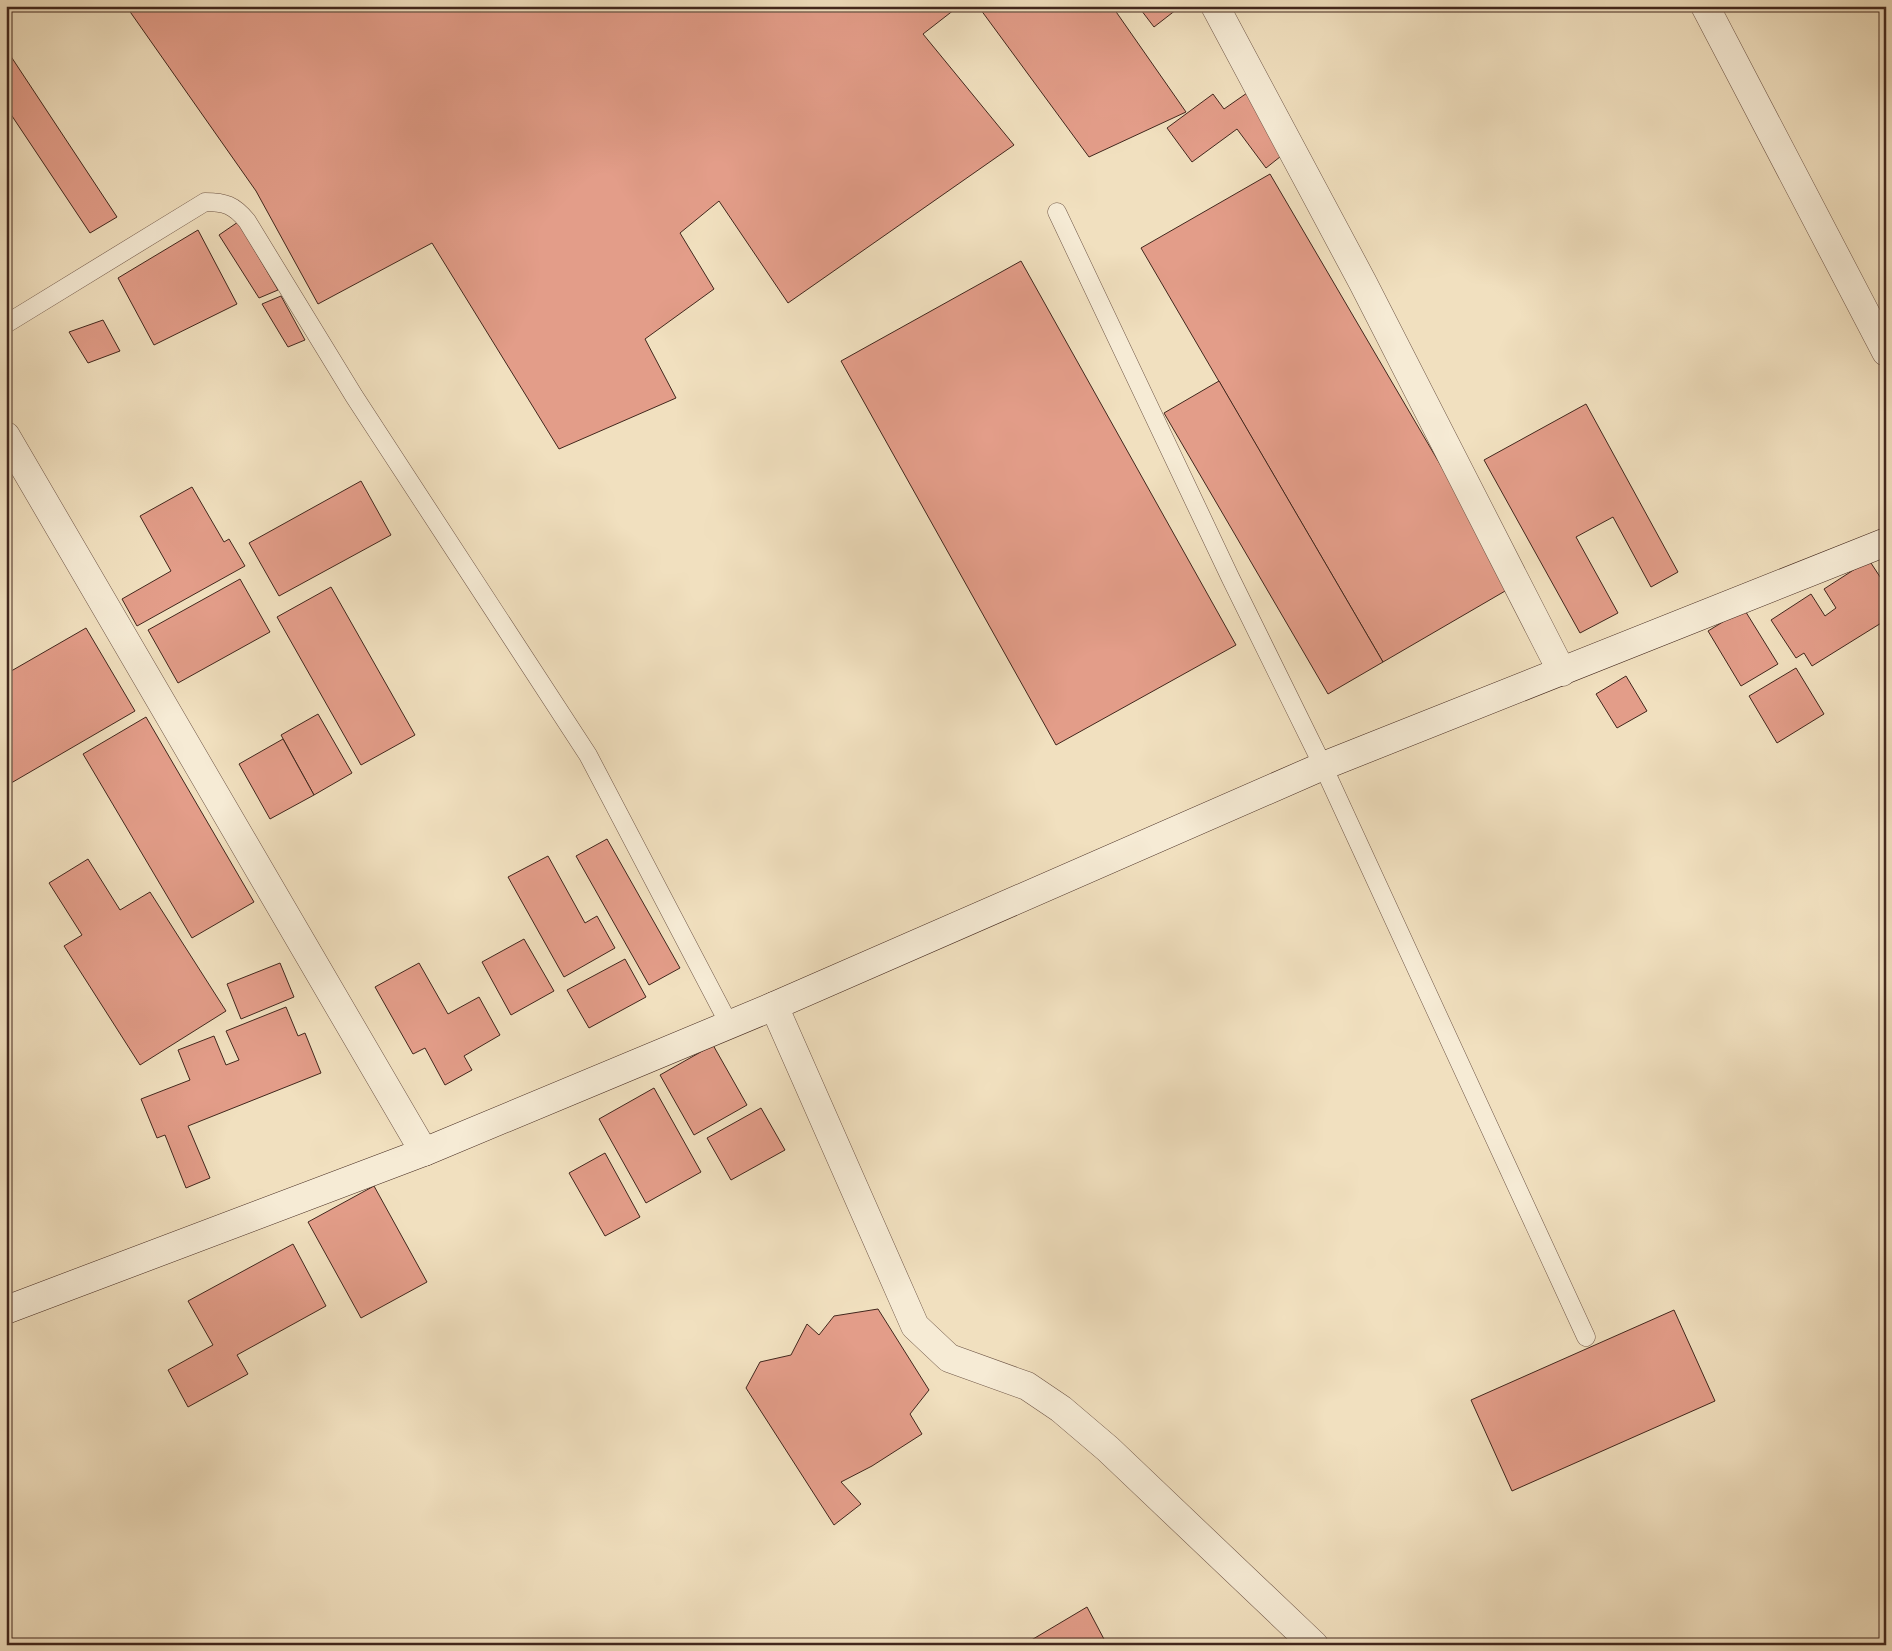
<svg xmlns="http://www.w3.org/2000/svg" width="1892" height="1651" viewBox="0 0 1892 1651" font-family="'IM FELL Great Primer',serif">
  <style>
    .building { fill: #e39d89; stroke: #42271d }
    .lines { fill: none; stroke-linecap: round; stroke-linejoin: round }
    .lane-casing { stroke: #6e5546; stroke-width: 19 }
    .street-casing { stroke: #6e5546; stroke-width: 29 }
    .secondary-casing { stroke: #42271d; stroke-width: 29 }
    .lane { stroke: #f6ebd5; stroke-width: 18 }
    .street { stroke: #f6ebd5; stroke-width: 28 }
    .secondary { stroke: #f6ebd5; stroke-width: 28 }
  </style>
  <rect width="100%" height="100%" fill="#f1e0bf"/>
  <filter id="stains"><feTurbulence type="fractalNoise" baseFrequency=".004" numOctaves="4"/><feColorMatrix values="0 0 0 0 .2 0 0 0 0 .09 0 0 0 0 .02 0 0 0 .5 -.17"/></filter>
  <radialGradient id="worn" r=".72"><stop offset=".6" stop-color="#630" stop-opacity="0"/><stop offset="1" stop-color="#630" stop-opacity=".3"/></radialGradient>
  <g class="building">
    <path d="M126,6H959L923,34L1014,145L788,303L719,201L680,233L714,289L645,339L676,398L559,449L432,243L318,304L256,191Z"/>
    <path d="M978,6H1112L1186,112L1089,157Z"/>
    <path d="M1138,6H1181L1154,27Z"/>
    <path d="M10,55L117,217L90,233L6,107V57Z"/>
    <path d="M1247,93L1290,149L1266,168L1237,129L1192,162L1167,128L1213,94L1224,109Z"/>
    <path d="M1270,174L1512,587L1383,662L1141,248Z"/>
    <path d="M238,222L278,290L259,298L219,235Z"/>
    <path d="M198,230L237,304L154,345L118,278Z"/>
    <path d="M1021,261L1236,645L1056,745L841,361Z"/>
    <path d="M281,296L305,340L288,347L262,304Z"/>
    <path d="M103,320L120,351L88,363L69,332Z"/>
    <path d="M1219,381L1383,662L1328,694L1164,413Z"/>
    <path d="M1586,404L1678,572L1651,587L1613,517L1576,537L1618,613L1580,633L1484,460Z"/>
    <path d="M361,481L391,535L279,596L249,543Z"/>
    <path d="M192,487L224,542L229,539L245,566L137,626L122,599L171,571L140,516Z"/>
    <path d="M1869,560L1886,586V620L1812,666L1804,653L1796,658L1771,620L1811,594L1825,616L1836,608L1824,589Z"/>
    <path d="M240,579L270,632L178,683L148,630Z"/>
    <path d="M331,587L415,735L361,765L277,617Z"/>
    <path d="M1744,609L1778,664L1741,686L1708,631Z"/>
    <path d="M86,628L135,711L6,786V674Z"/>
    <path d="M1796,668L1824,714L1777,743L1749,696Z"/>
    <path d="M1626,676L1647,711L1617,728L1596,694Z"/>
    <path d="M318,714L352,773L314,795L281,735Z"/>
    <path d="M146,717L254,902L192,938L83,754Z"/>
    <path d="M283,739L314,795L270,819L239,764Z"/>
    <path d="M607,839L680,968L649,985L576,856Z"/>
    <path d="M548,856L585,923L597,916L615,948L564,977L508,877Z"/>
    <path d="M88,859L120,910L150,892L226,1011L140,1065L64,946L82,935L49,883Z"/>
    <path d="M524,939L554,991L511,1015L482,962Z"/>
    <path d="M625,959L646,997L589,1028L567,990Z"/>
    <path d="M280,963L294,997L241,1019L227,984Z"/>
    <path d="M419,963L448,1014L479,997L500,1035L464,1056L472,1070L445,1085L425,1048L413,1054L375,987Z"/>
    <path d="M286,1007L298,1036L305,1033L321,1073L188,1126L210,1178L186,1188L165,1135L157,1138L141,1099L190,1080L178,1050L214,1036L226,1065L239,1060L226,1031Z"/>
    <path d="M713,1045L747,1105L694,1135L660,1075Z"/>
    <path d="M654,1088L701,1172L646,1203L599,1119Z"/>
    <path d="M761,1108L785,1150L731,1180L707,1138Z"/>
    <path d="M605,1153L640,1217L605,1236L569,1173Z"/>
    <path d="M374,1186L427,1282L361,1318L308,1222Z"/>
    <path d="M293,1244L326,1306L237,1355L248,1374L188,1407L168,1370L213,1345L188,1301Z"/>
    <path d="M878,1309L929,1390L910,1414L922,1434L872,1466L841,1482L861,1504L834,1525L746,1388L760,1362L791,1355L807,1324L819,1335L834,1316Z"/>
    <path d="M1674,1310L1715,1401L1512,1491L1471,1400Z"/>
    <path d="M1087,1607L1105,1641L1098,1645H1023Z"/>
  </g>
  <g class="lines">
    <defs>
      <g id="lane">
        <path d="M1057,212L1230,577L1323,766L1586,1337"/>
        <path d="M6,324L205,202C225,202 234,205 247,221L354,396L588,755L729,1024"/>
      </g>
      <g id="street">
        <path d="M1215,6L1363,283L1562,672"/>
        <path d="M1705,6L1886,352"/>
        <path d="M6,436L424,1152"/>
        <path d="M774,1006L915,1326L949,1358L1027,1386L1061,1409L1108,1449L1314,1645"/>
      </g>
      <path id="secondary" d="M6,1310L424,1152L774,1006L1323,766L1886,542"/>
    </defs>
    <use href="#lane" class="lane-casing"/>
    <use href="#street" class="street-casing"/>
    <use href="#secondary" class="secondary-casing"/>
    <use href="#lane" class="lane"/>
    <use href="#street" class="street"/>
    <use href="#secondary" class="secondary"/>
  </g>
  <rect width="1892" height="1651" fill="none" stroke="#f1e0bf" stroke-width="25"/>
  <rect x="8" y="8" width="1877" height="1636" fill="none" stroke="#42271d" stroke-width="2.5"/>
  <rect x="12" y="12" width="1867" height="1626" fill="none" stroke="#42271d"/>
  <rect width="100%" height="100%" filter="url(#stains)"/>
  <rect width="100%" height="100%" fill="url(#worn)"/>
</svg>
